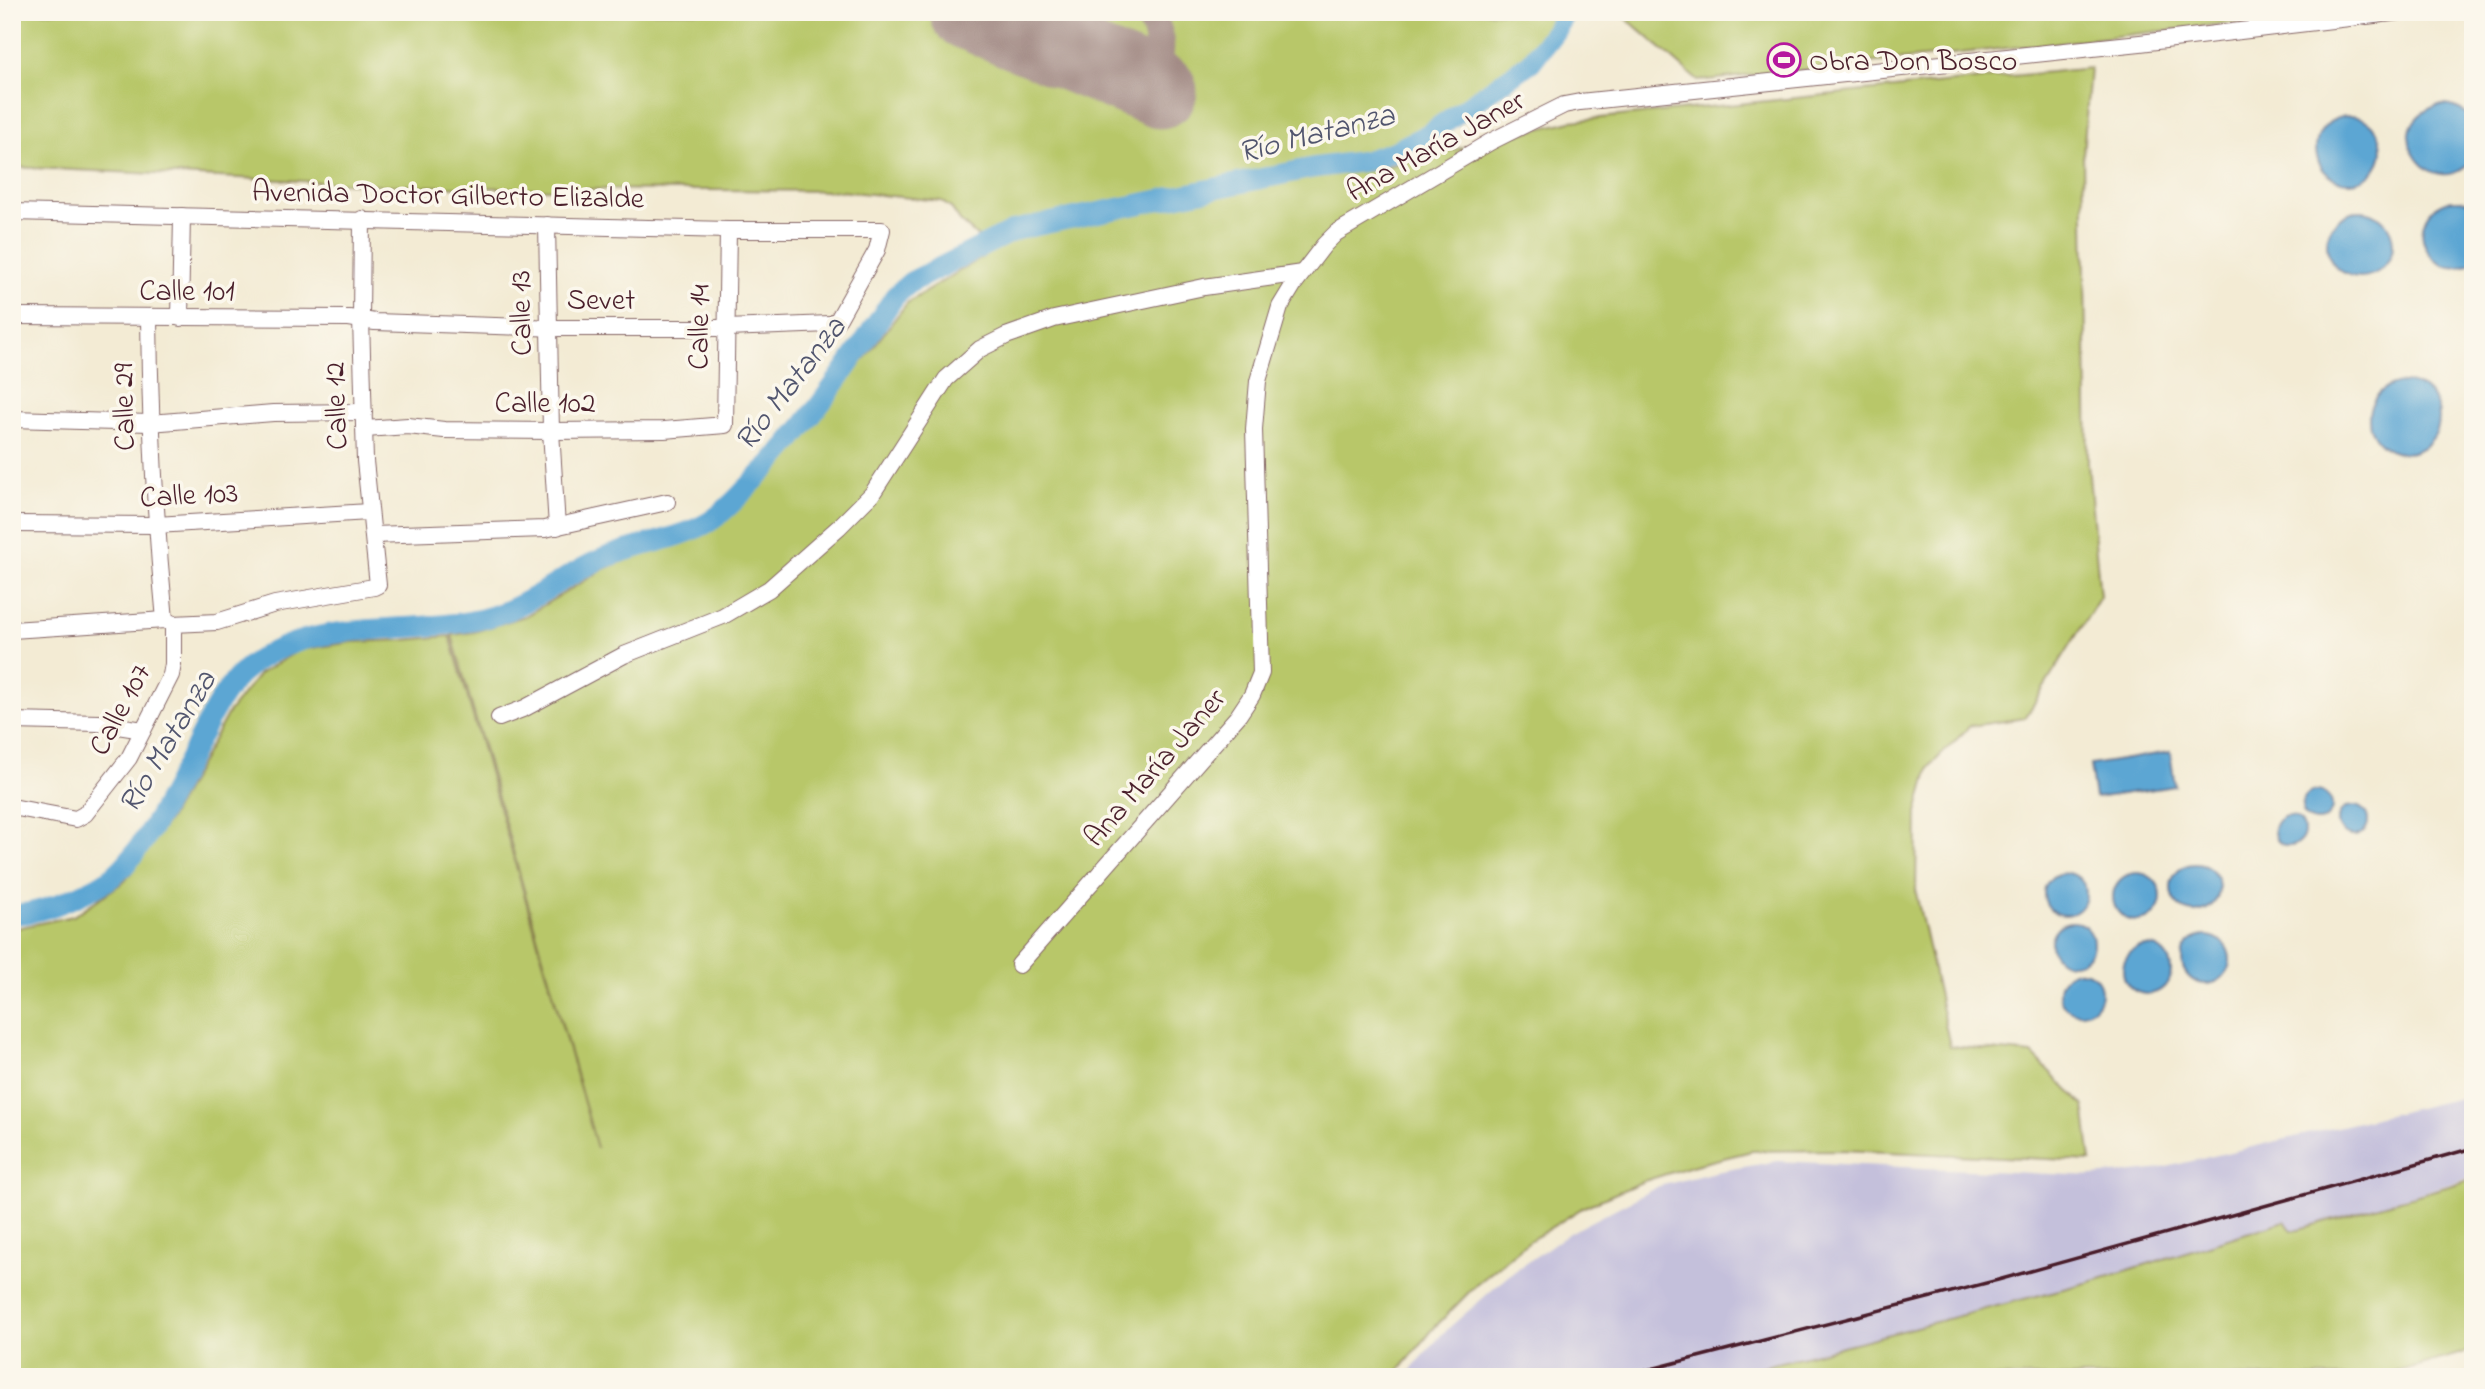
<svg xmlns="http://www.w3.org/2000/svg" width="2485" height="1389" viewBox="0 0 2485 1389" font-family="'Indie Flower',sans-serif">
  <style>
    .industrial { fill: #c4c0db }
    .green { fill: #b8c769; stroke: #81734a; stroke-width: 2 }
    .water { fill: #5ba6d3; stroke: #52627f; stroke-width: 2 }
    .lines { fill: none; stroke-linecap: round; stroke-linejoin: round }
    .river { stroke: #5ba6d3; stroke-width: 21 }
    .taxiway { stroke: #9e8580; stroke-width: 30 }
    .runway { stroke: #9e8580; stroke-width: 75 }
    .minor-casing { stroke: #856666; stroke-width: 18 }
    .minor { stroke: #fff; stroke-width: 16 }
    .rail { stroke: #4a1f2b; stroke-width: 3.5 }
    .labels { text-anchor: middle; stroke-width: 7; stroke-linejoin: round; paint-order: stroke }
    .poi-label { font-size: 30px; fill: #4a1f2b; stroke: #fbf7ec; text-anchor: start }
    .street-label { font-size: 30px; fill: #4a1f2b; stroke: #fbf7ec }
    .water-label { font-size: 32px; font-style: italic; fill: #51556e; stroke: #fbf7ec }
  </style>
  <rect width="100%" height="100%" fill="#fbf7ec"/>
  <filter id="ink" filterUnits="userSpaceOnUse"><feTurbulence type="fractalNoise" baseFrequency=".0143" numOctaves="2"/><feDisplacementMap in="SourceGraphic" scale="14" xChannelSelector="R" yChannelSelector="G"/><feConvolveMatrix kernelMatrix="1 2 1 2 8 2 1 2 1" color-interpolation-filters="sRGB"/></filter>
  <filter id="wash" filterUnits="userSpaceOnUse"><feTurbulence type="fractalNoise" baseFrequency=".00686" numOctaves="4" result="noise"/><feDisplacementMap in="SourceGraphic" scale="28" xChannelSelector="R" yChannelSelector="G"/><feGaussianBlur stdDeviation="1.57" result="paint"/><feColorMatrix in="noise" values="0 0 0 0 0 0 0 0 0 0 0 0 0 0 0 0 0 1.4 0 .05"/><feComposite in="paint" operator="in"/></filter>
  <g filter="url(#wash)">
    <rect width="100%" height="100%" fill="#f3ebd4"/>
    <path class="industrial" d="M2473,1095V1177L2292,1231L2285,1221L2090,1282L1719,1377H1405L1443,1333L1508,1276L1569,1233L1659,1186L1715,1172L1778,1161L2094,1176L2154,1170Z"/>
    <g class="green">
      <path d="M12,12H1565L1555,31L1531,62L1428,134L1395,151L1365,161L1312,168L1015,230L987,245L960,221L952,209L941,201L840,191L549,189L383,185L12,167Z"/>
      <path d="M1619,12H2324L2092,39L1698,81Z"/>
      <path d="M2090,68L2083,155L2086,340L2088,464L2100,597L2025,718L1970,726L1929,767L1917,813L1916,893L1950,1046L2032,1054L2084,1106L2091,1161L1841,1150L1752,1151L1695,1165L1644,1181L1584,1207L1528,1242L1476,1285L1434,1328L1394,1377H12V929L73,916L125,881L170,818L228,713L259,674L299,650L352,642L404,640L450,636L597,1148L452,635L474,632L525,616L606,568L712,527L777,466L862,362L907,303L1014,238L1314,177L1371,170L1571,121Z"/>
      <path d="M2473,1179V1350L2379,1377H1723L2090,1282L2285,1221L2292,1231Z"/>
    </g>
    <g class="water">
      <path d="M2439,105C2454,105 2463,109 2473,120V158C2435,209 2372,126 2439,105Z"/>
      <circle cx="2349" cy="149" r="33"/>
      <path d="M2452,200H2461L2473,204V262C2429,288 2396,213 2452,200Z"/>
      <circle cx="2360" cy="244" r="33"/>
      <circle cx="2404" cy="418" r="35"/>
      <path d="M2170,752L2175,786L2095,798L2090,765Z"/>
      <circle cx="2317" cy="806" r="15"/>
      <circle cx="2353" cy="821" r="15"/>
      <circle cx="2289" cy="831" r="15"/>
      <circle cx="2195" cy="888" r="24"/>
      <circle cx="2137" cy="897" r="24"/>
      <circle cx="2065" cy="894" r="21"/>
      <circle cx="2072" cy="943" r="21"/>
      <circle cx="2206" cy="960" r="24"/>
      <circle cx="2147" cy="970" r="24"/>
      <circle cx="2080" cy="992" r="21"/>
    </g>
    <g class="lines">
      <path class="river" d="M12,914C32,915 55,906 73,898C88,891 105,884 118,872C149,843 181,775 201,735C214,709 230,679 255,662C319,619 400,634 472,621C517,614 551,584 591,564C628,545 675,542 709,522C724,513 736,499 748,487C806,431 850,363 895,296L911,282L1015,230L1312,168L1365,161L1395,151L1428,134L1531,62L1555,31L1565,12"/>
      <g class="taxiway">
        <path d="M1144,12C1168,32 1159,61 1150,87"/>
        <path d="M1003,27L1010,12"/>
      </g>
      <path class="runway" d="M967,12L1160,91"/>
    </g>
  </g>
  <g filter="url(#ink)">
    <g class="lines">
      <defs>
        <g id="minor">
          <path d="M12,212L728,230H882L877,250L839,318L834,324H830L726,328H558L375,322L349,318L12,316"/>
          <path d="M547,225L551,431L557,527"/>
          <path d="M149,318C150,419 155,519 165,620"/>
          <path d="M180,318L182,216"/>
          <path d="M12,419L150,423L273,413L364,412"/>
          <path d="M365,429L408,426L444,430L551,431L664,430L725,425L728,230"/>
          <path d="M12,524L156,525L369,512"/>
          <path d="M373,535L545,529L667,502"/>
          <path d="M12,630L165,620L173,624"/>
          <path d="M499,718L525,708L624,655L723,616L769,589L839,527L872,494L946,379L980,349L1006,336L1054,319L1204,287L1302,273"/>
          <path d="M12,721L99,723L143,730"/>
          <path d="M12,807L76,819L85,814L129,758L171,675L173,664V624L217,622L275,604L374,587L378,585L365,461L361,319L362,219"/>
          <path d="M1019,965L1238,716L1252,695L1261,673L1254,429L1258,381L1280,307L1294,284L1324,245L1336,233L1490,142L1564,105L1580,102L2140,43L2400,12"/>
        </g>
      </defs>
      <use href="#minor" class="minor-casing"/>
      <use href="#minor" class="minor"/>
      <path class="rail" d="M1620,1377L1998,1280L2473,1148"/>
    </g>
  </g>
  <defs>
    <symbol id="stadium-ring" viewBox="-11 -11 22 22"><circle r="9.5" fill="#fbf7ec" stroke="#b5179e" stroke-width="1.5"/><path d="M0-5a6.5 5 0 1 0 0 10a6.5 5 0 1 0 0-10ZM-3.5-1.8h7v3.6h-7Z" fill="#b5179e"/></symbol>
  </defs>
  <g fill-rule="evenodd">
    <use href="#stadium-ring" x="1765" y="41" width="38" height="38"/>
  </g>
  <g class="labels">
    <g class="poi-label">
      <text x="1809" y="70">Obra Don Bosco</text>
    </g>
    <g class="street-label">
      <text transform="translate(1435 145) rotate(-29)" y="10">Ana María Janer</text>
      <text transform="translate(448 194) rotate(1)" y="10">Avenida Doctor Gilberto Elizalde</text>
      <text x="187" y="300">Calle 101</text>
      <text x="601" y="309">Sevet</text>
      <text transform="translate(520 313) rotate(-91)" y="10">Calle 13</text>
      <text transform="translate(698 327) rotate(-89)" y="10">Calle 14</text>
      <text x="545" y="412">Calle 102</text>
      <text transform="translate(335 406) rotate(-92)" y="10">Calle 12</text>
      <text transform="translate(123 407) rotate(-91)" y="10">Calle 29</text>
      <text transform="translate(189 494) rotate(-3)" y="10">Calle 103</text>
      <text transform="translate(119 709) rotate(-62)" y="10">Calle 107</text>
      <text transform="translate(1154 767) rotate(-49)" y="10">Ana María Janer</text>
    </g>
    <g class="water-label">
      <text transform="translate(1316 132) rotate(-14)" y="11">Río Matanza</text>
      <text transform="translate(789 383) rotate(-52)" y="11">Río Matanza</text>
      <text transform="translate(166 741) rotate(-59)" y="11">Río Matanza</text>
    </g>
  </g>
  <rect width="2485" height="1389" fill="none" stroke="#fbf7ec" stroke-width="42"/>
</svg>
